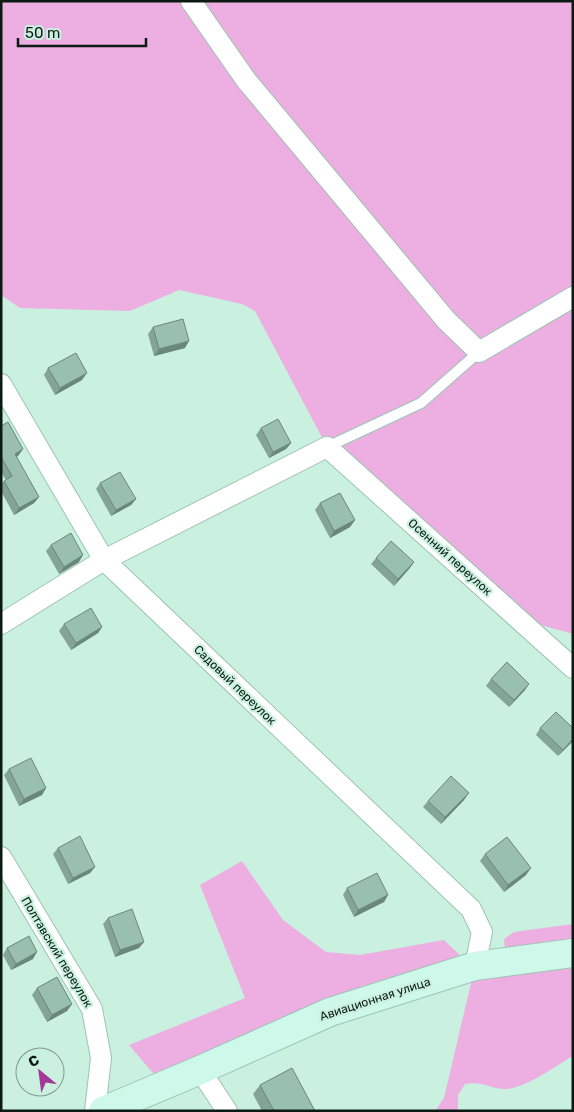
<svg xmlns="http://www.w3.org/2000/svg" width="574" height="1112" viewBox="0 0 574 1112" font-family="Rubik,sans-serif">
  <style>
    .green { fill: #edaee2 }
    .lines { fill: none; stroke-linecap: round; stroke-linejoin: round }
    .lane-casing { stroke: #9dc4b2; stroke-width: 12 }
    .street-casing { stroke: #9dc4b2; stroke-width: 22 }
    .secondary-casing { stroke: #9dc4b2; stroke-width: 30 }
    .lane { stroke: #fff; stroke-width: 10 }
    .street { stroke: #fff; stroke-width: 20 }
    .secondary { stroke: #cef9ea; stroke-width: 28 }
    .wall { fill: #84a596 }
    .shaded-wall { fill: #6b867a }
    .building { fill: #99c0ae; stroke: #6b867a }
    .labels { text-anchor: middle; stroke-width: 4.5; stroke-linejoin: round; paint-order: stroke }
    .street-label { font-size: 12px; fill: #0c1a14; stroke: #caf1df }
  </style>
  <rect width="100%" height="100%" fill="#caf1df"/>
  <g class="green">
    <path d="M1,1H573V634L519,619L327,447L255,311L242,304L179,290L130,311L20,308L1,295Z"/>
    <path d="M242,861L283,920L326,952L360,955L444,940L467,962L159,1080L129,1045L245,998L200,885Z"/>
    <path d="M573,924V944L505,949L504,939L514,932Z"/>
    <path d="M573,953V1056C555,1066 524,1090 503,1089C489,1088 481,1081 465,1084L458,1095V1111H435L444,1098L475,966Z"/>
  </g>
  <g class="lines">
    <defs>
      <path id="lane" d="M327,447L421,403L479,352"/>
      <g id="street">
        <path d="M191,1L246,80L446,320L479,352L573,297"/>
        <path d="M1,384L104,560L471,909L482,932L475,966"/>
        <path d="M1,624L104,560L327,447L573,668"/>
        <path d="M1,857L92,1009L101,1058L95,1111"/>
        <path d="M200,1070L227,1111"/>
      </g>
      <path id="secondary" d="M103,1111L200,1070L330,1012L475,966L573,953"/>
    </defs>
    <use href="#lane" class="lane-casing"/>
    <use href="#street" class="street-casing"/>
    <use href="#secondary" class="secondary-casing"/>
    <use href="#lane" class="lane"/>
    <use href="#street" class="street"/>
    <use href="#secondary" class="secondary"/>
  </g>
  <g class="wall">
    <path d="M153,327L185,348L154,356L148,334Z"/>
    <path d="M48,368L82,380L55,395L44,375Z"/>
    <path d="M1,426L23,449L18,456L16,457L39,497L34,503L14,515L1,491V484L4,481L6,480L1,472Z"/>
    <path d="M261,428L291,443L286,449L269,458L256,435Z"/>
    <path d="M100,483L136,499L131,505L111,516L96,489Z"/>
    <path d="M320,503L355,520L350,527L330,538L315,510Z"/>
    <path d="M51,545L79,562L59,574L46,551Z"/>
    <path d="M376,558L414,562L409,569L394,586L371,564Z"/>
    <path d="M64,624L102,627L98,633L71,650L59,631Z"/>
    <path d="M491,679L525,690L509,707L486,686Z"/>
    <path d="M540,728L573,741L558,756L536,735Z"/>
    <path d="M9,769L46,788L42,795L19,806L4,775Z"/>
    <path d="M464,800L441,824L423,807L428,801Z"/>
    <path d="M58,848L95,867L90,873L68,884L53,854Z"/>
    <path d="M485,854L526,875L504,892L480,861Z"/>
    <path d="M347,888L388,895L384,902L354,917L343,895Z"/>
    <path d="M108,918L139,948L115,957L103,924Z"/>
    <path d="M7,948L33,959L11,970L3,955Z"/>
    <path d="M37,988L72,1004L67,1011L47,1022L32,995Z"/>
    <path d="M260,1085L315,1111H262L253,1094Z"/>
  </g>
  <g class="shaded-wall">
    <path d="M189,341L185,348L154,356L159,349Z"/>
    <path d="M87,373L82,380L55,395L60,388Z"/>
    <path d="M291,443L286,449L269,458L273,452Z"/>
    <path d="M23,449L18,456L10,460L15,454Z"/>
    <path d="M39,497L34,503L14,515L19,508Z"/>
    <path d="M136,499L131,505L111,516L116,510Z"/>
    <path d="M355,520L350,527L330,538L334,531Z"/>
    <path d="M83,555L79,562L59,574L64,567Z"/>
    <path d="M414,562L409,569L394,586L398,579Z"/>
    <path d="M102,627L98,633L71,650L76,643Z"/>
    <path d="M529,684L525,690L509,707L514,700Z"/>
    <path d="M573,739V741L558,756L563,750Z"/>
    <path d="M46,788L42,795L19,806L24,799Z"/>
    <path d="M469,793L464,800L441,824L445,817Z"/>
    <path d="M95,867L90,873L68,884L73,878Z"/>
    <path d="M531,868L526,875L504,892L508,885Z"/>
    <path d="M388,895L384,902L354,917L358,910Z"/>
    <path d="M144,942L139,948L115,957L120,950Z"/>
    <path d="M37,952L33,959L11,970L16,964Z"/>
    <path d="M72,1004L67,1011L47,1022L52,1015Z"/>
  </g>
  <g class="building">
    <path d="M183,319L189,341L159,349L153,327Z"/>
    <path d="M76,353L87,373L60,388L48,368Z"/>
    <path d="M278,419L291,443L273,452L261,428Z"/>
    <path d="M8,422L23,449L15,454L39,497L19,508L4,481L12,476L1,457V426Z"/>
    <path d="M120,472L136,499L116,510L100,483Z"/>
    <path d="M340,493L355,520L334,531L320,503Z"/>
    <path d="M71,533L83,555L64,567L51,545Z"/>
    <path d="M391,541L414,562L398,579L376,558Z"/>
    <path d="M91,608L102,627L76,643L64,624Z"/>
    <path d="M507,662L529,684L514,700L491,679Z"/>
    <path d="M556,712L573,728V739L563,750L540,728Z"/>
    <path d="M31,758L46,788L24,799L9,769Z"/>
    <path d="M451,776L469,793L445,817L428,801Z"/>
    <path d="M80,836L95,867L73,878L58,848Z"/>
    <path d="M507,837L531,868L508,885L485,854Z"/>
    <path d="M377,873L388,895L358,910L347,888Z"/>
    <path d="M132,909L144,942L120,950L108,918Z"/>
    <path d="M29,936L37,952L16,964L7,948Z"/>
    <path d="M57,977L72,1004L52,1015L37,988Z"/>
    <path d="M292,1068L315,1111H274L260,1085Z"/>
  </g>
  <g class="labels">
    <g class="street-label">
      <text transform="translate(450 557) rotate(42)" y="4">Осенний переулок</text>
      <text transform="translate(235 685) rotate(44)" y="4">Садовый переулок</text>
      <text transform="translate(57 952) rotate(59)" y="4">Полтавский переулок</text>
      <text transform="translate(375 999) rotate(-18)" y="4">Авиационная улица</text>
    </g>
  </g>
  <rect width="574" height="1112" fill="none" stroke="#0c1a14" stroke-width="5"/>
  <g transform="translate(40 1072) rotate(331)"><circle r="24" fill="#caf1df" stroke="#7e9b8e"/>
  <path d="M0-4L9 19L0 12L-9 19Z" fill="#a43898"/>
  <text y="-8" font-size="14" font-weight="bold" text-anchor="middle" fill="#0c1a14">С</text>
  </g>
  <path d="M18 38v8h128v-8" fill="none" stroke="#0c1a14" stroke-width="2.5"/>
  <text x="25" y="38" font-size="15" fill="#0c1a14" stroke="#caf1df" stroke-width="4" paint-order="stroke">50 m</text>
</svg>
